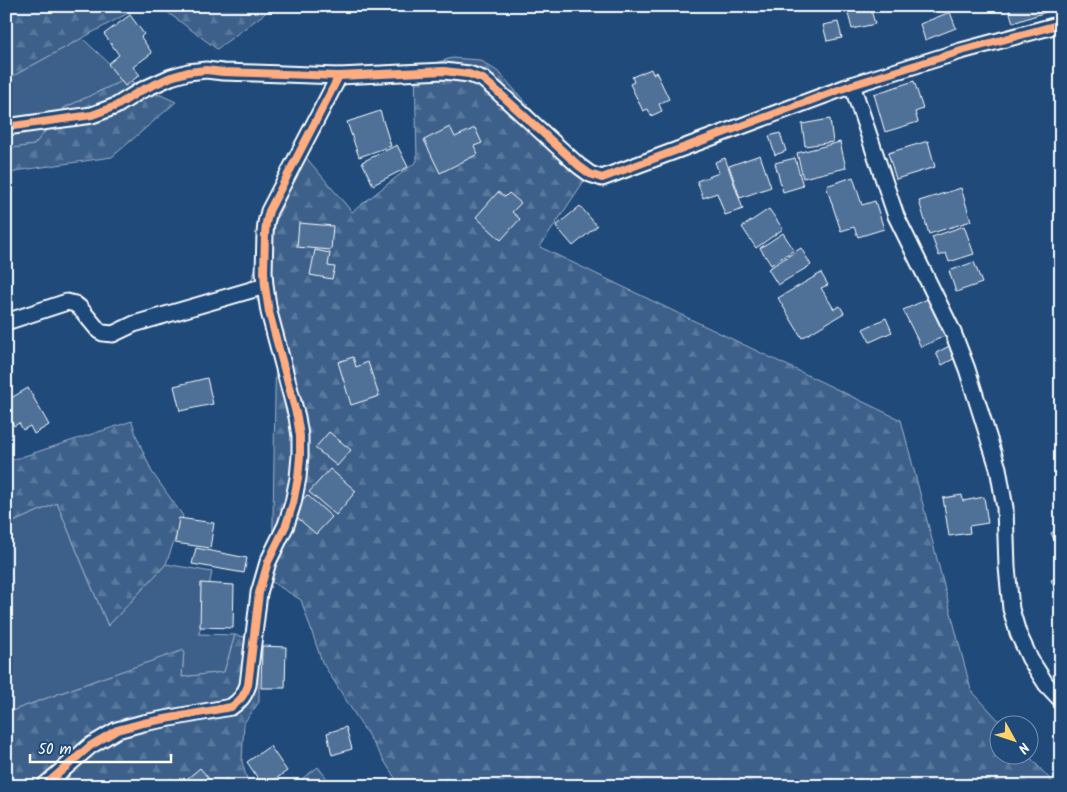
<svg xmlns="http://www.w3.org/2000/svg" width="1067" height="792" viewBox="0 0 1067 792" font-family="Kalam,sans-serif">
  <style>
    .grass { fill: #3c618b; stroke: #9eb0c5 }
    .forest { fill: url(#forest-firs); stroke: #9eb0c5 }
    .building { fill: #507197; stroke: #fff }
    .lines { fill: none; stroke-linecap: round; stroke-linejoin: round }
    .street-casing { stroke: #fff; stroke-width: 19 }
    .street { stroke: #1f4a7a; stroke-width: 15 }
    .cycleway-casing { stroke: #1f4a7a; stroke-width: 11 }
    .cycleway { stroke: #ffac80; stroke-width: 8 }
  </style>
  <defs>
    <pattern id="forest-firs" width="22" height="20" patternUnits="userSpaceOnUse" patternTransform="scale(1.25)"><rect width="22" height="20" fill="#3c618b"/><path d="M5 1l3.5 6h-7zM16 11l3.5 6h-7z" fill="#59799c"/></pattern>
  </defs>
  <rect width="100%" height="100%" fill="#1f4a7a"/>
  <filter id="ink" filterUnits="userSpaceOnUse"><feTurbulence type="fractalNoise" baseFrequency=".02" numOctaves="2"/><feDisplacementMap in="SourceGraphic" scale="10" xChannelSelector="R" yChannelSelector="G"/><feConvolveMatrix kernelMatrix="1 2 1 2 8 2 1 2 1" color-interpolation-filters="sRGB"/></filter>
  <g filter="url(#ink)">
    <g class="grass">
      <path d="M82,38L126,79L64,108L34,145L6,149V90L11,77Z"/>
      <path d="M57,503L108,626L166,564L212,572L199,634L235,635L224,672L182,677L184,651L102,678L6,713V525Z"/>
    </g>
    <g class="forest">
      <path d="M6,6H141L11,77L6,90Z"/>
      <path d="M159,6H273L272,8L217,49Z"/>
      <path d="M452,58L480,60L500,73L588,175L540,247L901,420L971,690L1002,724H1000V754L1028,755L1056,786H400L322,662L301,600L272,582L276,335L249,285L304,155L352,212L417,161L415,69Z"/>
      <path d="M126,79L176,102L112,157L22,170L6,175V149L34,145L64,108Z"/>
      <path d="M132,421L136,435L152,472L183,516L166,564L108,626L57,503L6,525V462Z"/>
      <path d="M235,635L259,640V702L244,723L242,762L249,786H6V713L102,678L184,650L182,677L224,672Z"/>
      <path d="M318,767L333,786H292Z"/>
    </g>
    <g class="building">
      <path d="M846,6H870L875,24L852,29Z"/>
      <path d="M1008,6H1061V7L1013,23Z"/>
      <path d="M950,12L956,28L925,40L920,24Z"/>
      <path d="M130,15L144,34L141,37L152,53L133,67L140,75L125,86L108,64L119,55L104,34Z"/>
      <path d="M838,22L842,38L827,41L823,25Z"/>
      <path d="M651,69L653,74L656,72L669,99L659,104L662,111L651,116L648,109L643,111L630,84L634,82L632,77Z"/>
      <path d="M914,81L923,109L915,112L918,122L885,132L874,94Z"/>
      <path d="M380,111L391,146L359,157L347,122Z"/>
      <path d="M830,119L833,142L805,146L802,124Z"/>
      <path d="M450,127L455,137L475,128L482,143L474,146L478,154L440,173L424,140Z"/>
      <path d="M780,133L786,151L775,155L769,136Z"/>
      <path d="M928,141L935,167L896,179L888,153Z"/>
      <path d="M840,142L846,168L803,178L797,153Z"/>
      <path d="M397,145L408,167L373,185L362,162Z"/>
      <path d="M760,155L771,187L740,198L729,166Z"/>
      <path d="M725,158L743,209L725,215L717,193L703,198L697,181L719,173L715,162Z"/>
      <path d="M795,158L803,186L783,192L775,163Z"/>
      <path d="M853,177L862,205L875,201L884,229L858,237L854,227L841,231L826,186Z"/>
      <path d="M961,188L971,221L929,234L919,201Z"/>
      <path d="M498,192L505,197L509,193L521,203L512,212L520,219L501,240L476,217Z"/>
      <path d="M580,206L597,226L573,246L556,226Z"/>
      <path d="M769,209L783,229L756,248L742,227Z"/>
      <path d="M299,223L333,226L331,250L297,247Z"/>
      <path d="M964,226L974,254L949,262L946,253L939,256L932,237Z"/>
      <path d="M783,233L794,250L771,265L760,248Z"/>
      <path d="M801,248L811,265L778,285L768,269Z"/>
      <path d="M315,250L330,253L328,266L335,267L332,279L310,275Z"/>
      <path d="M974,262L982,283L956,292L949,271Z"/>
      <path d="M821,273L828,285L821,288L834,309L840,306L844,313L802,338L778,298Z"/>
      <path d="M930,298L947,335L921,347L903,310Z"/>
      <path d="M886,318L892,332L870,342L863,329Z"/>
      <path d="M953,344L959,356L942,365L936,353Z"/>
      <path d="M353,357L356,367L368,362L379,396L351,405L338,362Z"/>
      <path d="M207,378L213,404L180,411L174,386Z"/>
      <path d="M28,388L49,425L34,434L30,426L23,430L19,423L14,426L6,411V401Z"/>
      <path d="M329,432L351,450L337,466L315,448Z"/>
      <path d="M330,469L356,491L336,515L309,492Z"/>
      <path d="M307,495L332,517L316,534L291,512Z"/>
      <path d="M962,495L963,501L984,497L988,523L969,526L970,533L949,536L943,498Z"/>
      <path d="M179,518L214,523L210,548L175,543Z"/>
      <path d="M1061,528V553L1051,533Z"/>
      <path d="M196,548L247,558L244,573L192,564Z"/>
      <path d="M1061,576V602L1051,580Z"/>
      <path d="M201,583L234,585L233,628L200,627Z"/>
      <path d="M262,646L286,647L285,688H261Z"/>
      <path d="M346,727L352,749L332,755L327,733Z"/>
      <path d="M270,746L287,771L266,786H263L247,762Z"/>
      <path d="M200,768L215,786H185L182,783Z"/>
      <path d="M6,770L13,776L6,784Z"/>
    </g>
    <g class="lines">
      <defs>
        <g id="street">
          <path d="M852,85L896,216L952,330L967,369L998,468L1005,508L1007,567L1011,609L1018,633L1030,659L1046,684L1061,700"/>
          <path d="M6,127L92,115L116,106L140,91L171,77L188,72L206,70L223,72L339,76L444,71L469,74L483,79L496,90L579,166L590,174L602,178L852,85L961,51L1061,24"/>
          <path d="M6,322L67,302L75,304L80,308L99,331L103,333L113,334L134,324L265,286"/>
          <path d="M44,786L90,746L117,730L143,723L231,707C240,701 244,696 248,685L259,593L268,562L286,525L293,503L298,478L300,456V436L297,417L269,312L265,286L264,272L265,234L266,223L269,211L339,76"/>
        </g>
      </defs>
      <use href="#street" class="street-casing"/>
      <use href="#street" class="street"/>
      <defs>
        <g id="cycleway">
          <path d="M6,127L92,115L116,106L140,91L171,77L188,72L206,70L223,72L339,76L444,71L469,74L483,79L496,90L579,166L590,174L602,178L852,85L961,51L1061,24"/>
          <path d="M44,786L90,746L117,730L143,723L231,707C240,701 244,696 248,685L259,593L268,562L286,525L293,503L298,478L300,456V436L297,417L269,312L265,286L264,272L265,234L266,223L269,211L339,76"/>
        </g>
      </defs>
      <use href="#cycleway" class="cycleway-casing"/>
      <use href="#cycleway" class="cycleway"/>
    </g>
  </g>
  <rect width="1067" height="792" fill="none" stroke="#1f4a7a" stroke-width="25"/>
  <rect x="12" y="12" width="1042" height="767" fill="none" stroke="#fff" stroke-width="2" filter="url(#ink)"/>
  <g transform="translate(1014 740) rotate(130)"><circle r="24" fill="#1f4a7a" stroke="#7992af"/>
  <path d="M0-4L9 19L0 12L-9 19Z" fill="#ffd166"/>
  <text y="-8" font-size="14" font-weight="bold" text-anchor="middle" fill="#ffffff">N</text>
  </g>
  <path d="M30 754v8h141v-8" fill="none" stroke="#ffffff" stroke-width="2.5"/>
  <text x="38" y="754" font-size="15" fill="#ffffff" stroke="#1f4a7a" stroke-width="4" paint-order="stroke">50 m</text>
</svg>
